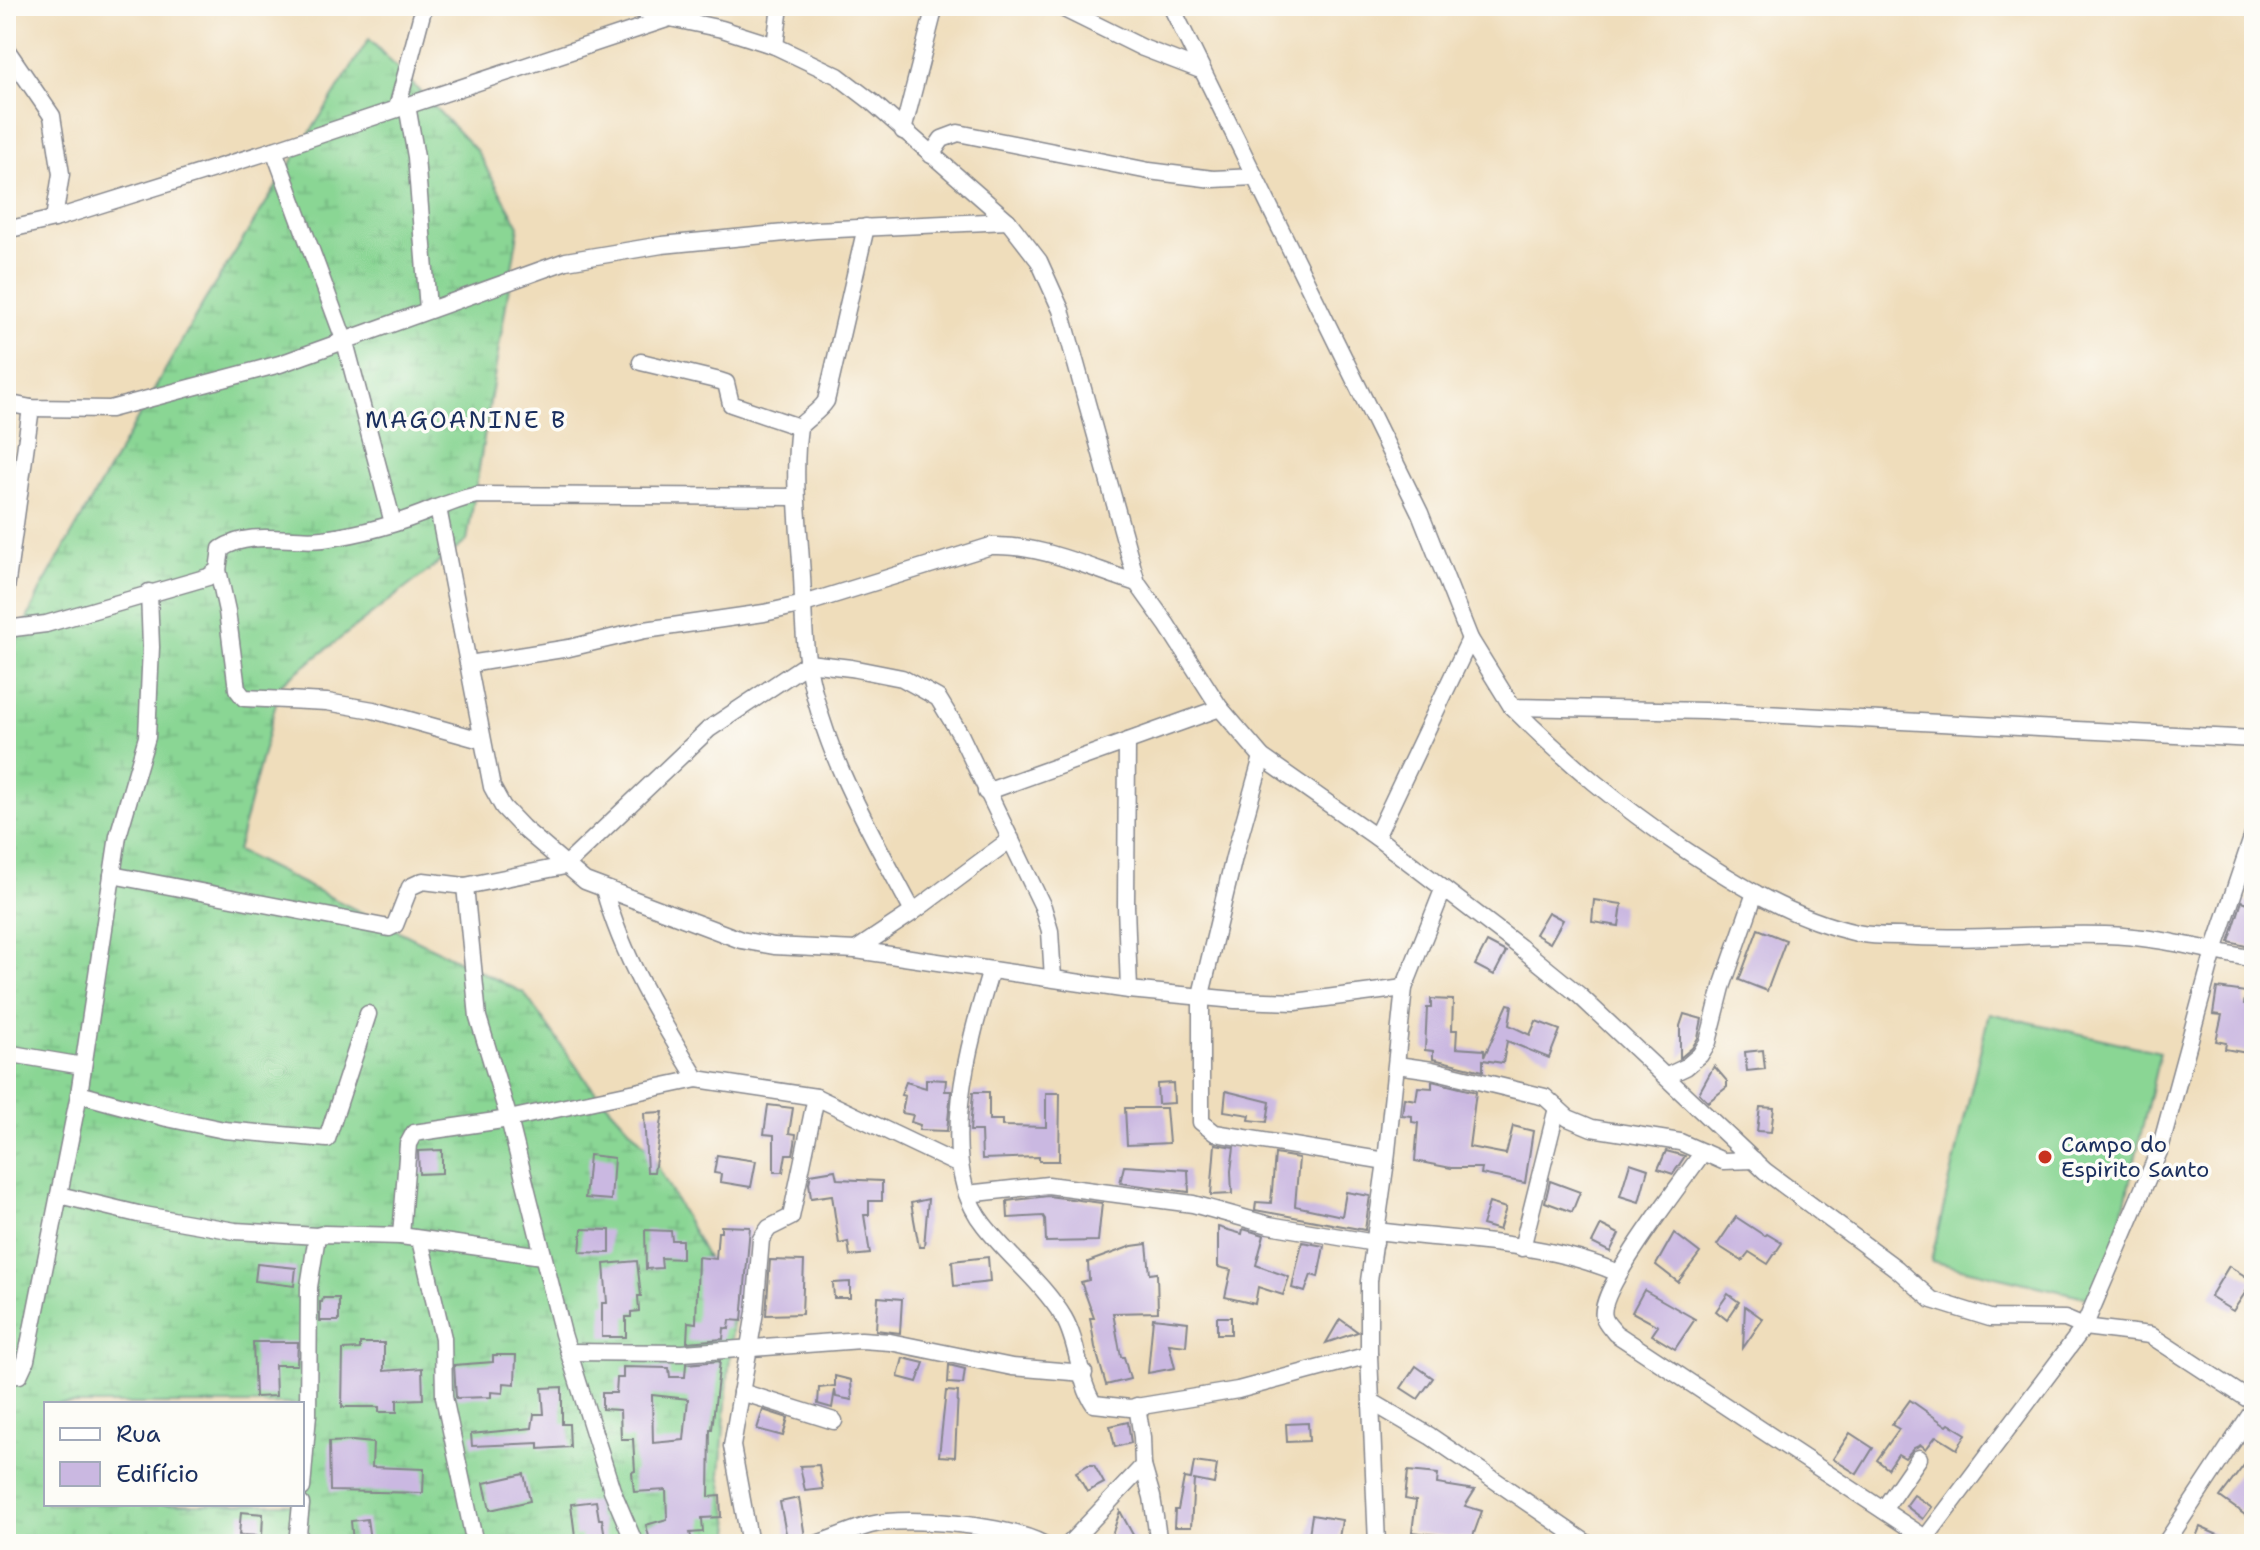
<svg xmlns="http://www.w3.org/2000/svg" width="2260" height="1550" viewBox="0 0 2260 1550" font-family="'Shantell Sans',sans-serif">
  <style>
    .wetland { fill: url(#wetland-marsh); stroke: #528279; stroke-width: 2; fill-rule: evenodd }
    .garden { fill: #8ad694; stroke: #528279; stroke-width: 2 }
    .building { fill: #cab8e1; fill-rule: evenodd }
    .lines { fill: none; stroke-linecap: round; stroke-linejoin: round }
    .minor-casing { stroke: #85868c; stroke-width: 19 }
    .minor { stroke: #fff; stroke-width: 16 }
    .poi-dot { fill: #c8321e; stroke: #fdfcf7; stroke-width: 3 }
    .labels { text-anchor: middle; stroke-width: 7; stroke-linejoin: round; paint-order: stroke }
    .poi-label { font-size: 22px; fill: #1b2f5e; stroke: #fdfcf7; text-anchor: start }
    .neighbourhood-label { font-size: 24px; letter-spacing: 2px; fill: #1b2f5e; stroke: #fdfcf7 }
  </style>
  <defs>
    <pattern id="wetland-marsh" width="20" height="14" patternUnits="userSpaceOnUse" patternTransform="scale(2)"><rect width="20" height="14" fill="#8ad694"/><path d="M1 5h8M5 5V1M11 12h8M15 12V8" fill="none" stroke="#76b882"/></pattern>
  </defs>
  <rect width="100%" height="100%" fill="#fdfcf7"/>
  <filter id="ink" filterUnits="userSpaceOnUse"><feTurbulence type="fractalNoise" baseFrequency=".0125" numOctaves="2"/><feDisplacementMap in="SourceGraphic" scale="16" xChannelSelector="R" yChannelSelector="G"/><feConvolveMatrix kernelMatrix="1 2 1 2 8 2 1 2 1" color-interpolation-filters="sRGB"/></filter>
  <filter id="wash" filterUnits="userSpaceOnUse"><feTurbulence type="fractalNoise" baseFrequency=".006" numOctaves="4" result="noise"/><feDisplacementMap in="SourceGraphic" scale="32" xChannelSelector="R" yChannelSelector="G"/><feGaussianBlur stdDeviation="1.8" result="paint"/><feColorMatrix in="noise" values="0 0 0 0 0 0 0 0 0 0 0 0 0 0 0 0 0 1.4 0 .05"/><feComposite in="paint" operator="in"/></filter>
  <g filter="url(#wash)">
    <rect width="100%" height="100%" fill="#efddbb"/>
    <path class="wetland" d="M369,39L477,151L519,226L467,541L281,684L237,851L524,993L589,1084L649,1150L734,1308L720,1474L734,1544H6V664L42,587L205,300ZM46,1404H302V1504H46Z"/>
    <path class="garden" d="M1989,1013L2160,1052L2102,1301L1931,1261Z"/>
    <g id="blocks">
      <g class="building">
        <path d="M1594,900L1622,904L1619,926L1592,922Z"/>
        <path d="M2242,901L2254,905V948L2229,942Z"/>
        <path d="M1548,912L1563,920L1550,943L1535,934Z"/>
        <path d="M1758,929L1786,940L1767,991L1739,980Z"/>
        <path d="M1487,942L1506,952L1494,975L1475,965Z"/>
        <path d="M2217,988L2246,992L2244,1004L2254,1006V1021L2247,1053L2225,1049L2226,1043L2216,1041L2222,1015L2213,1014Z"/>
        <path d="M1431,999L1453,1000L1452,1030H1457L1456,1048L1484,1050V1057L1508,1004L1512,1005L1509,1025L1530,1035L1536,1021L1560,1030L1549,1058L1507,1041L1503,1063L1483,1060V1071L1433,1059V1051L1425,1050L1427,1008H1431Z"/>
        <path d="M1684,1014L1702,1019L1698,1038L1692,1048L1680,1058V1026Z"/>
        <path d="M1763,1050L1765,1069L1747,1071L1745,1052Z"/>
        <path d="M1714,1066L1727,1081V1087L1708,1102L1699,1093Z"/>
        <path d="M926,1079L946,1080L945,1091H951L947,1131L919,1130L920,1125L911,1122L913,1115L902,1113L905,1096L901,1095L906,1082L926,1088Z"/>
        <path d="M1432,1081L1476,1092L1469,1147L1506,1154L1513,1126L1533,1131L1525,1183L1481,1174L1482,1168H1451L1415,1161L1418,1123L1412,1122V1116L1402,1115L1404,1098L1416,1100L1418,1087L1432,1088Z"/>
        <path d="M1173,1083L1174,1103L1158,1104L1157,1084Z"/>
        <path d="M1226,1091L1270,1102L1267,1122L1249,1120L1250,1115L1224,1111Z"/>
        <path d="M973,1092H989V1120H1002V1126L1046,1127V1093H1060L1059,1161H1039V1157L982,1159L981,1131H970Z"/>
        <path d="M768,1105L793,1108L789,1133L796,1134L795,1144L793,1154H786L783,1172H774V1135L764,1134Z"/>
        <path d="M1760,1107L1774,1108L1771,1132L1757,1131Z"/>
        <path d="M1125,1108H1166L1169,1143L1127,1145Z"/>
        <path d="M663,1112L654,1172H647L644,1113Z"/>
        <path d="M1215,1144L1234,1147L1231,1171L1232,1194L1211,1195Z"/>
        <path d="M442,1150V1173L419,1174L418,1151Z"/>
        <path d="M1666,1151L1685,1156L1673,1174L1658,1169Z"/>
        <path d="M1275,1154L1299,1158L1295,1206L1342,1216L1346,1192L1370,1196L1365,1230L1255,1210L1256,1202L1271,1203Z"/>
        <path d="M589,1155L614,1158L611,1200L585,1198Z"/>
        <path d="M717,1155L756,1161L751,1187L720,1182L721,1174L714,1173Z"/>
        <path d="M1630,1163L1648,1169L1639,1202L1620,1196Z"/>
        <path d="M1124,1166L1188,1170L1189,1192L1120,1183Z"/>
        <path d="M835,1170L837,1179L882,1181V1201H869V1215H864L870,1254L850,1256L848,1242L839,1244L832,1195L811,1198L809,1183L811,1174Z"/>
        <path d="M1550,1181L1580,1192L1572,1212L1545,1202Z"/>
        <path d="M1048,1196L1102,1203L1098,1241L1046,1242L1045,1219L1043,1216L1008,1218L1007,1201Z"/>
        <path d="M928,1199L924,1247H919L911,1203Z"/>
        <path d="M1489,1203L1506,1208L1499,1230L1482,1225Z"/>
        <path d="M1736,1217L1765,1236L1767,1234L1782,1243L1768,1264L1749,1252L1742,1261L1717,1245Z"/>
        <path d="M1601,1225L1619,1234L1610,1252L1592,1243Z"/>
        <path d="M721,1226L750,1227L742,1321L730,1320L729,1329L724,1328L723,1339L687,1342L688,1322L696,1323L698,1257L716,1259L718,1232H721Z"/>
        <path d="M1218,1227L1242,1234L1243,1229L1264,1235L1256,1265L1289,1277L1283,1295L1258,1287L1255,1304L1225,1297L1231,1270L1218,1267Z"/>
        <path d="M582,1229L610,1230V1253L580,1252Z"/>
        <path d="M645,1230L671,1231L672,1240H682V1259L661,1258L662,1268L646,1269Z"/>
        <path d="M1674,1233L1700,1253L1678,1282L1656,1265Z"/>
        <path d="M1302,1242L1324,1246L1318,1277L1311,1275L1305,1292L1292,1288Z"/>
        <path d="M1147,1244L1150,1274L1157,1273L1158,1312L1113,1313L1121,1357H1124L1130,1379L1106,1385L1095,1347L1090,1318H1094L1081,1282L1089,1280L1088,1262L1132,1246Z"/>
        <path d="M988,1257L990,1282L954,1286L952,1261Z"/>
        <path d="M770,1260L804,1261L802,1314L766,1315Z"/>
        <path d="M637,1261L641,1296H638L639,1311L631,1312V1317H626V1337H602V1303H607L604,1264Z"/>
        <path d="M257,1264L296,1268L294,1286L255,1281Z"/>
        <path d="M2229,1266L2253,1281L2233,1311L2210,1297Z"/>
        <path d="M850,1282V1298H834L833,1283Z"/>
        <path d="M1644,1290L1695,1319L1675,1349L1652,1335L1658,1326L1632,1312Z"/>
        <path d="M1728,1294L1739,1302L1727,1320L1716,1311Z"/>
        <path d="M878,1297L902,1299L900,1333L876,1330Z"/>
        <path d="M323,1298H339V1321H320V1302H322Z"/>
        <path d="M1745,1306L1763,1319L1743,1348Z"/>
        <rect x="1217" y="1317" width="14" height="17"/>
        <path d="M1153,1318L1188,1322L1186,1346L1169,1344L1175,1368L1148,1373Z"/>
        <path d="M1340,1319L1358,1332L1326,1343Z"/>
        <path d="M253,1342H298L297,1365H275L276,1396L255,1397Z"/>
        <path d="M360,1343H384V1371L422,1368L423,1399L397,1400V1412H379V1407H342L343,1350L360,1349Z"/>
        <path d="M493,1355H516L515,1384L504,1383L503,1393L491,1392V1397L456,1398L454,1365L493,1362Z"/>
        <path d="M903,1358L924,1363L917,1382L898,1377Z"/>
        <path d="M720,1361L712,1429H710L709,1497L720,1496L721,1517L702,1518L703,1532L690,1533L693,1544H651L646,1525L667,1519L666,1490L634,1492L632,1472L635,1471L633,1439H621L620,1410L602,1409V1393H616L617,1378H623V1367L669,1368L670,1377H685L686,1364ZM652,1395L688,1399L684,1440L653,1443Z"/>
        <path d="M949,1365L965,1369L963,1384L948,1383Z"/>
        <path d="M1416,1366L1433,1378L1418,1399L1401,1388Z"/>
        <path d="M835,1376L851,1380L852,1400L836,1397L835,1390L832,1408L818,1404L819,1388L835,1386Z"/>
        <path d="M562,1387V1424H569L570,1447L539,1449V1443L472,1446L471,1434L532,1428L534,1414H544L542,1388Z"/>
        <path d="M946,1391L958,1392L955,1457L939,1456Z"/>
        <path d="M1910,1400L1947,1426L1949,1424L1966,1434L1957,1449L1936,1436L1926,1449L1921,1445L1914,1448L1905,1458L1898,1454L1888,1469L1877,1460L1899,1429L1892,1425Z"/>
        <path d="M763,1410L788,1418L783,1436L757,1429Z"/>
        <path d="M1128,1422L1131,1443L1115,1447L1110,1426Z"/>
        <path d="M1308,1423L1309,1441L1287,1442L1286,1424Z"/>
        <path d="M1850,1433L1873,1448L1857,1474L1833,1459Z"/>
        <path d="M352,1441L373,1443L372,1467L424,1469L423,1493L330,1491L329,1442Z"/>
        <path d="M2254,1452V1508L2248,1517L2220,1497Z"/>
        <path d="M1194,1462L1217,1465L1214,1484L1194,1480L1191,1527H1174L1175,1510H1178L1184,1478L1191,1479Z"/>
        <path d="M819,1465L823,1489L805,1491L800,1466Z"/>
        <path d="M1088,1465H1094L1104,1483L1087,1492L1076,1472Z"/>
        <path d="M1408,1471L1438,1474L1437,1484L1475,1490L1465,1506L1482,1511L1472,1539L1412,1532L1416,1501L1405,1499Z"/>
        <path d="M524,1474L530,1501L490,1510L484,1483Z"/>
        <path d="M1914,1495L1932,1507L1923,1519L1906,1506Z"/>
        <path d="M799,1498L806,1544H788L780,1502Z"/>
        <path d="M596,1501L599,1519H602L606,1543L582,1544L581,1535L575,1536L571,1504Z"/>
        <path d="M1120,1511L1138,1544H1109Z"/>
        <path d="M241,1512L263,1514L262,1536L239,1535Z"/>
        <path d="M1312,1515L1342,1520L1338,1544L1308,1541Z"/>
        <path d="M367,1519L370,1540L353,1542L351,1521Z"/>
        <path d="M2200,1527L2238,1544H2193Z"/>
      </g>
    </g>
  </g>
  <g filter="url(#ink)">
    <use href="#blocks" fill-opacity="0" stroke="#85868c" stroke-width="2"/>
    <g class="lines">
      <defs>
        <g id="minor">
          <path d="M628,6L670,18"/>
          <path d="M1058,6L1143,48L1203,71"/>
          <path d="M1171,6L1420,513L1470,639L1512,707L1705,711L2254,739"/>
          <path d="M775,46L780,6"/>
          <path d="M6,49L52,116L61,174L54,219"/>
          <path d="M407,105L416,157L428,309"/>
          <path d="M397,108L424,6"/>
          <path d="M903,131L935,6"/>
          <path d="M274,150L345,342L393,523"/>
          <path d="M931,155L942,139L958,133L1149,171L1213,179L1255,177"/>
          <path d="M866,227L826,401C819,412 808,417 799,427C793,471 798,517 801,561C804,595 802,631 808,665C824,755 871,832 913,912"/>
          <path d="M6,230L54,219L274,150L670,18L722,29L775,46L838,76L872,102L1008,221L1039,261L1061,310L1137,583L1167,625L1220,708L1262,757L1376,837L1520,947L1579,995L1765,1171L1897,1269L1932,1300L1990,1318L2065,1319L2084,1327L2150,1335L2254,1403"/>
          <path d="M641,362L720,381L726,383L731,404L799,427"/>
          <path d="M6,403L31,408L110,409L280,364L566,261L662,245L816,230L1008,221"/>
          <path d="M438,508L492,787L503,807L523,828L585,881L741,940L774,946L856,950L1129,990L1235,1000L1295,1002L1404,988"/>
          <path d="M218,570L227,611L237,689L244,698L327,702L373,710L481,740"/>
          <path d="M6,589L31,408"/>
          <path d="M6,629L46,624L208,577L218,570L221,549C251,529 290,543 323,539C361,534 401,523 436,508C451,503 462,498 477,495L796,497"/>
          <path d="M469,664L569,648L645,630L764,613L804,604L991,546C1041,544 1089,568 1137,583"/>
          <path d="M1512,707C1568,763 1619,805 1684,849C1738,885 1793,919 1857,933C1871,936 1886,936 1899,936C1968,941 2036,933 2105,935C2155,936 2205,950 2254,959"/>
          <path d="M1127,741L1126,906L1129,990"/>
          <path d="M1262,757L1234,857L1201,995V1122L1215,1133L1386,1161"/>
          <path d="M986,792L1220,708"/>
          <path d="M1376,837L1470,639"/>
          <path d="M112,875L389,928L395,925L410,887L423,881L465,886L565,866L709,729L808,663L851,668L902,678L938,698L960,734L1043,907L1050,931L1053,978"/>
          <path d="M465,886L478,1017L509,1119L563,1334L612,1490L635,1544"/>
          <path d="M604,889C622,957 660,1019 697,1079L816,1097"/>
          <path d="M856,950L913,912L1011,839"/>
          <path d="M991,970C970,1039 933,1162 984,1225C1009,1257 1043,1283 1064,1318C1079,1344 1079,1383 1094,1404L1130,1408L1238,1390L1369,1355"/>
          <path d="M6,1053L83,1066"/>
          <path d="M1397,1065L1432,1070L1545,1097L1568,1118L1592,1128L1680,1142L1723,1161L1754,1160"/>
          <path d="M1667,1076L1686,1067L1700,1055L1708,1042L1722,987L1755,893"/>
          <path d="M79,1094L167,1118L224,1130L327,1139L368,1014"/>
          <path d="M1703,1152C1685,1179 1596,1290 1604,1317C1605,1322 1612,1329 1615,1333L1925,1538"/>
          <path d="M967,1194L1048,1185L1193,1204L1269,1225L1375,1243"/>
          <path d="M59,1195L138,1214L235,1231L317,1236L324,1234L401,1236L542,1256"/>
          <path d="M1376,1231C1454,1241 1546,1241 1618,1273"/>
          <path d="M401,1236L408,1144L414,1133L509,1119L697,1079"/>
          <path d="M420,1240L443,1338L444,1397L475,1544"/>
          <path d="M1522,1248L1557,1108"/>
          <path d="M569,1352L683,1353L861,1340L890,1342L1012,1367L1084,1373"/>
          <path d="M6,1376L19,1375L26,1360L79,1094L118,836L147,737L151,647L149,592"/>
          <path d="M741,1392L834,1421"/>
          <path d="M1372,1402L1430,1436L1588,1544"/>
          <path d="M1143,1466L1152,1497L1159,1544"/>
          <path d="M302,1488L308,1414L309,1287L317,1236"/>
          <path d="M1883,1510L1919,1458"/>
          <path d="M297,1544L301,1504"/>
          <path d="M750,1544L732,1446L755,1312L761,1239L769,1228L791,1217L816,1097L959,1165"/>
          <path d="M817,1544C834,1538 852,1530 870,1525C908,1515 1009,1526 1043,1544"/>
          <path d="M1069,1544L1143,1466L1142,1437L1137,1406"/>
          <path d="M1377,1544L1369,1355V1281L1386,1161L1404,988L1443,890"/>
          <path d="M1921,1544L2084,1327L2160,1149L2214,951L2254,832"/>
          <path d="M2165,1544L2254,1409"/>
        </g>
      </defs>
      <use href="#minor" class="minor-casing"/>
      <use href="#minor" class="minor"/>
    </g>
  </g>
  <circle class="poi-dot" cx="2045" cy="1157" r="8"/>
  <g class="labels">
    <g class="poi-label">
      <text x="2061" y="1152">Campo do<tspan x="2061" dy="25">Espirito Santo</tspan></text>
    </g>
    <g class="neighbourhood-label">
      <text x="466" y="428">MAGOANINE B</text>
    </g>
  </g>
  <rect width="2260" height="1550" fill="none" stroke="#fdfcf7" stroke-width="32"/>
  <rect x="44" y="1402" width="260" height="104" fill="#fdfcf7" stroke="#a3aaba" stroke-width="2"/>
  <rect x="60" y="1428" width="40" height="12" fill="#ffffff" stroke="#a3aaba" stroke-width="2"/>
  <text x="116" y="1442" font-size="24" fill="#1b2f5e">Rua</text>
  <rect x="60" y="1462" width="40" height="24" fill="#cab8e1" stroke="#a3aaba" stroke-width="2"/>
  <text x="116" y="1482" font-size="24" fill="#1b2f5e">Edifício</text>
</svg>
